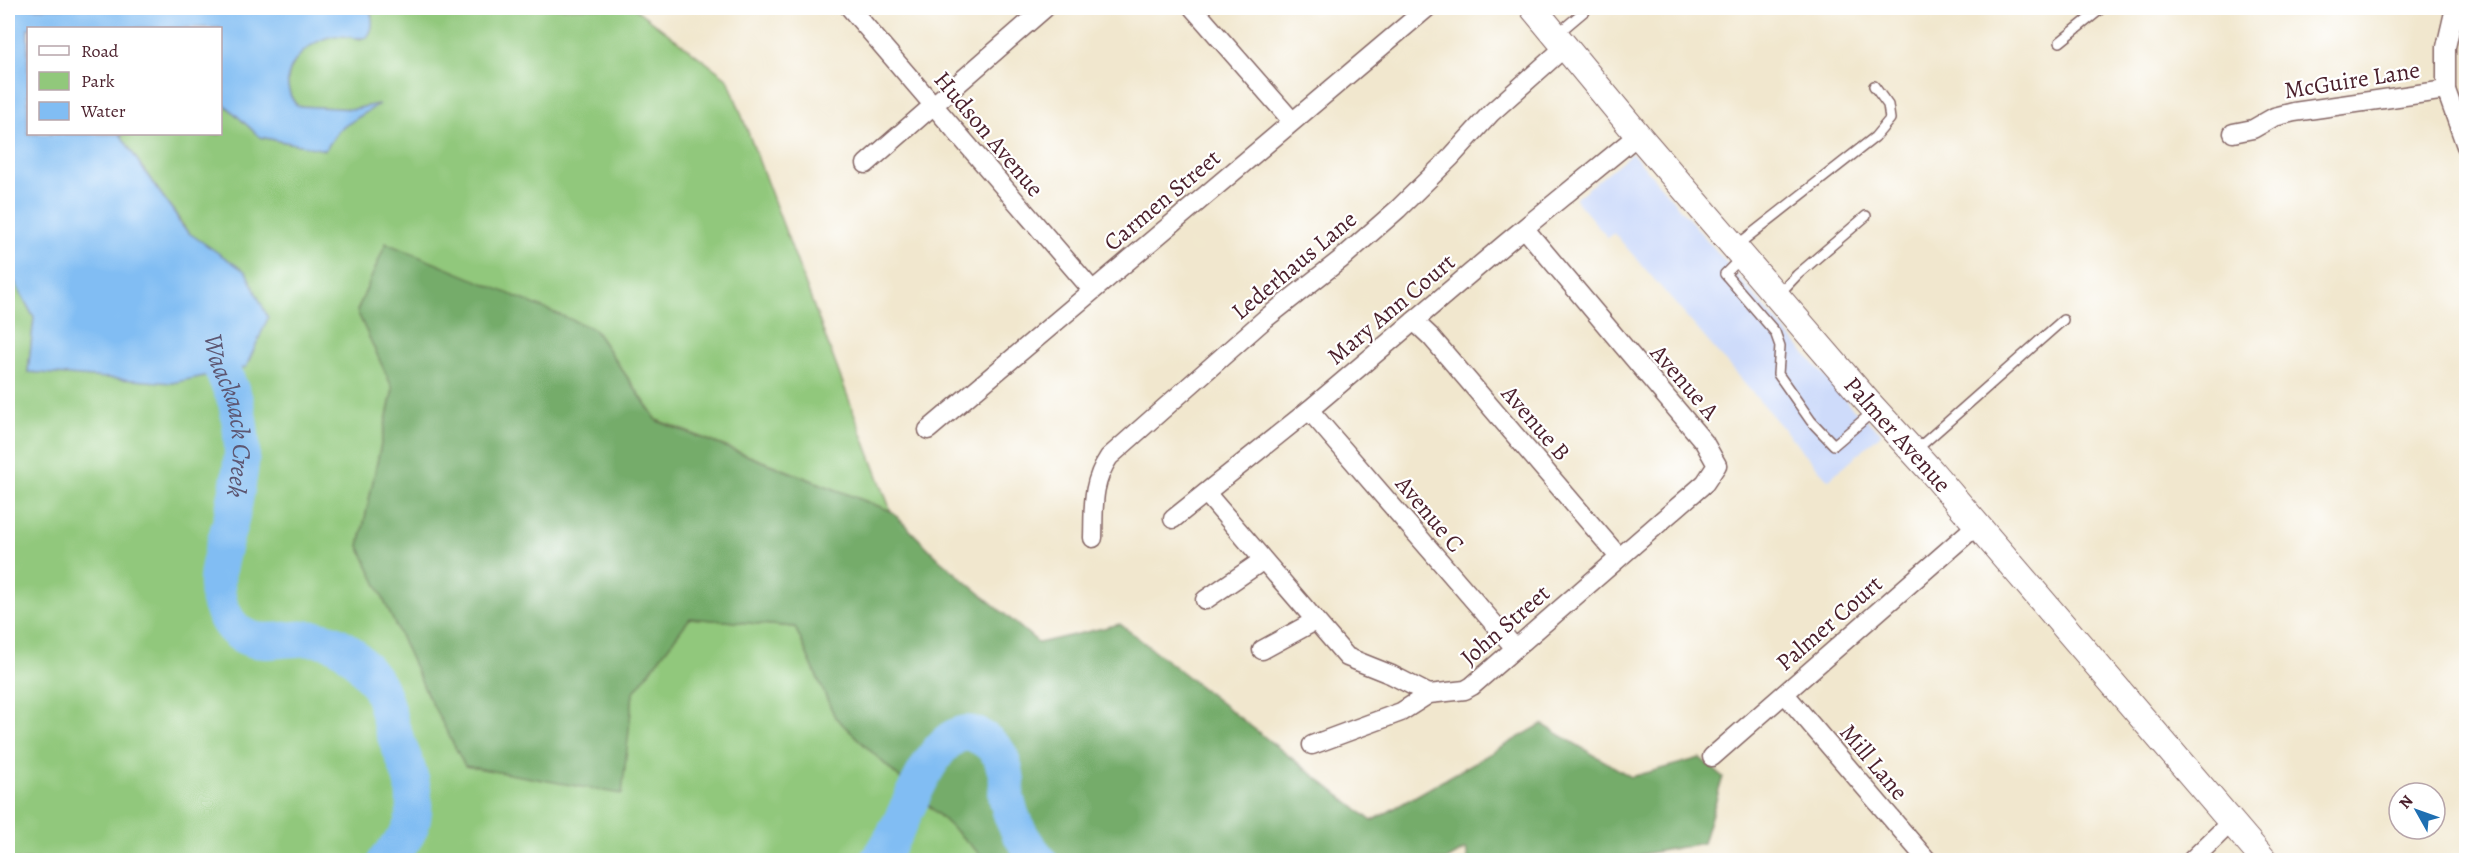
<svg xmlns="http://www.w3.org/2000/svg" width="2474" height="868" viewBox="0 0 2474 868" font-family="Alegreya,serif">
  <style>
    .built { fill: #cedbfa }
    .green { fill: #91c87b; stroke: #6e7453; stroke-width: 1.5 }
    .forest { fill: #74ac6b; stroke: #5f664b; stroke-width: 1.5 }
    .water { fill: #81bdf3; stroke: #666e8f; stroke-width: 1.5 }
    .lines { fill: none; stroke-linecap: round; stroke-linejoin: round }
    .river { stroke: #81bdf3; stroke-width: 36 }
    .lane-casing { stroke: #846564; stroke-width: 12 }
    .street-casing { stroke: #846564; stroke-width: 21 }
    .secondary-casing { stroke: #846564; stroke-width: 28 }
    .lane { stroke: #fff; stroke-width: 9 }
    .street { stroke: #fff; stroke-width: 18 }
    .secondary { stroke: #fff; stroke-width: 26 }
    .labels { text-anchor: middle; stroke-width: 4.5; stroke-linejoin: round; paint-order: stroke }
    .street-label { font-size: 24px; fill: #4a1f2b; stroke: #fff }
    .water-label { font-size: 26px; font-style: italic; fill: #5d5671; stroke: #fff }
  </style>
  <rect width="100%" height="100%" fill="#fff"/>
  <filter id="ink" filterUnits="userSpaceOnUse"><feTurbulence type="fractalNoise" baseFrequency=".0167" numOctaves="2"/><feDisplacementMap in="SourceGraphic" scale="12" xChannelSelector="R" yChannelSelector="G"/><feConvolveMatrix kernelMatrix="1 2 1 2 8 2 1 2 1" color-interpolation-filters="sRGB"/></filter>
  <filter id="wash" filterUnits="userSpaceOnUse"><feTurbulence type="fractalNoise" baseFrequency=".008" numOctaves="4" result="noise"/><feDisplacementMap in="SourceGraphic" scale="24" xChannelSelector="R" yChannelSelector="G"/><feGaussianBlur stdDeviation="1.35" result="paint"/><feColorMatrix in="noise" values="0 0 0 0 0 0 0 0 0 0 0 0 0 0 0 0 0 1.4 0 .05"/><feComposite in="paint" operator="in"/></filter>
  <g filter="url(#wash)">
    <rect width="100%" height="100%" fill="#f1e7ce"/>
    <path class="built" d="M1632,153L1853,409L1882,433L1828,480L1614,233L1608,238L1575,199Z"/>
    <path class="green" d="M369,8H634L728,79L891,511L657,420L594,329L357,311L393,389L359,546L428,696L621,794L633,693L690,618L795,627L835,717L981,855L989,860H8V269L34,318L28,372L189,233C182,226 179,218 173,210C154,185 137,160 120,134H220L221,101L260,137L325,150L340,129L377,104L354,109L298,106C295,103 291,98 290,94C279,67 312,36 338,35C345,35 354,38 361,39L372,15Z"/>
    <path class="forest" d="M386,243L594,329L657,421L891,511L939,559L1039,643L1120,624L1372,821L1542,724L1631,777L1700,758L1723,777L1703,843L1612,860H1468L1466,849L1447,860H989L981,855L835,717L795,627L690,618L633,693L622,794L465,766L428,696L359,546L393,389L357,311Z"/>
    <path class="water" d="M8,8H369C373,18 374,29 367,37C356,41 345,34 334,36C310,40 279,67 290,94C291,98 295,103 298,106L354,109L379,104L340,129L325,150L260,137L221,101L220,28H28V134H120L145,172L176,215L180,224L189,233L246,272L268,318L246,367L172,383L28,372L34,318L8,269Z"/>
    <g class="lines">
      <g class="river">
        <path id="s1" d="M213,325C214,335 214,346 217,356C222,372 231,387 236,403C239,417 242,437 242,452C241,472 236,496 232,515C225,546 208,581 223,612C247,665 296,625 336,644C353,652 367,670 378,685C385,697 388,715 392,728C403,759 419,785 413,819C410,835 396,849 386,860"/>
        <path d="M878,860C888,848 896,831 903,817C915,792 943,716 980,737C988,741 999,751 1002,760C1004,767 1007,775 1007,782C1007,788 1005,794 1007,800C1012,823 1024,843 1039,860"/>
      </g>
    </g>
  </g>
  <g filter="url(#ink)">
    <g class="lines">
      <defs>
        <g id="lane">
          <path d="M1556,35L1588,8"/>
          <path d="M2060,42L2102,8"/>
          <path d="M1736,246L1875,137L1890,119L1888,105L1874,86"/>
          <path d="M1742,257L1725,274L1775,332L1780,346L1778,374L1811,421L1834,445L1875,410"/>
          <path d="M1778,295L1797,275L1866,216"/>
          <path d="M1916,450L2063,320"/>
        </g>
        <g id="street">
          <path d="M850,8L1092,290"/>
          <path d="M1193,8L1292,121"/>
          <path d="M2455,8L2446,47V90L2466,146"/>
          <path d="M2233,133L2253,129L2274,117L2294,112L2446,90"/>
          <path d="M866,164L1045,8"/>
          <path d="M1414,321L1431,337L1619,557"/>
          <path d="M1309,410L1515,648"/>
          <path d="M928,430L1427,8"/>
          <path d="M1206,493L1347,657L1392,675L1429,694"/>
          <path d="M1173,519L1309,410L1506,243L1638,135"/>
          <path d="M1093,538C1094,507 1091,484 1109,457L1265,319L1340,260L1398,209L1451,157L1491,113L1566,46"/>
          <path d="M1205,600L1262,561"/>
          <path d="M1262,650L1315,621"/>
          <path d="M1785,694L1927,860"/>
          <path d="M1312,745L1401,712L1429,694L1465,690L1472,686L1705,483L1717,465L1704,442L1525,229"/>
          <path d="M1712,757L1977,525"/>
          <path d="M2192,860L2231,822"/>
        </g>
        <g id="secondary">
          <path id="s2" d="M1533,8L1638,135L1867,401L1931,471L2264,860"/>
        </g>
      </defs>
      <use href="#lane" class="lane-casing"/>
      <use href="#street" class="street-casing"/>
      <use href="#secondary" class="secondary-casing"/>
      <use href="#lane" class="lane"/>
      <use href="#street" class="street"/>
      <use href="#secondary" class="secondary"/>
    </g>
  </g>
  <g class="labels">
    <g class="street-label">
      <text transform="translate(2352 80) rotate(-9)" y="8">McGuire Lane</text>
      <text transform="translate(989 134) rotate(50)" y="8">Hudson Avenue</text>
      <text transform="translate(1162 200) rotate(-40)" y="8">Carmen Street</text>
      <text transform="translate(1294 265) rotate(-40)" y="8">Lederhaus Lane</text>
      <text transform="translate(1391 309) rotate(-40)" y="8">Mary Ann Court</text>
      <text transform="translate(1685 382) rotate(49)" y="8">Avenue A</text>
      <text transform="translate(1536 423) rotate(49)" y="8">Avenue B</text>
      <text dy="8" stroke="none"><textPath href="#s2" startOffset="561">Palmer Avenue</textPath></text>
      <text transform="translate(1430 514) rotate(50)" y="8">Avenue C</text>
      <text transform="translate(1829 623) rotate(-41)" y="8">Palmer Court</text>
      <text transform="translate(1505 625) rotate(-41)" y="8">John Street</text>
      <text transform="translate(1874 762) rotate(50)" y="8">Mill Lane</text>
    </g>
    <g class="water-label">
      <text dy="9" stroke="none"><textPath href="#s1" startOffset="93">Waackaack Creek</textPath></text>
    </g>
  </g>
  <rect width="2474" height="868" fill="none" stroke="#fff" stroke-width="30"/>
  <rect x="27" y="27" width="195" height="108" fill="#ffffff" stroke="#b7a5aa" stroke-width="1.5"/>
  <rect x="39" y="46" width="30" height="9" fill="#ffffff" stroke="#b7a5aa" stroke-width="1.5"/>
  <text x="81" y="57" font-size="18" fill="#4a1f2b">Road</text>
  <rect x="39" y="72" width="30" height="18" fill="#91c87b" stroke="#b7a5aa" stroke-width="1.5"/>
  <text x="81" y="87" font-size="18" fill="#4a1f2b">Park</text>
  <rect x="39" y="102" width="30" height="18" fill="#81bdf3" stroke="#b7a5aa" stroke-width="1.5"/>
  <text x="81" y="117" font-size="18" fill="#4a1f2b">Water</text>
  <g transform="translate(2417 811) rotate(310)"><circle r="28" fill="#ffffff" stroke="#b7a5aa" stroke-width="1.5"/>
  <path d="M0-4.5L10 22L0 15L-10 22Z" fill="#1f6fb2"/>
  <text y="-9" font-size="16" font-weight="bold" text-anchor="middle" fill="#4a1f2b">N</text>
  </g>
</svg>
